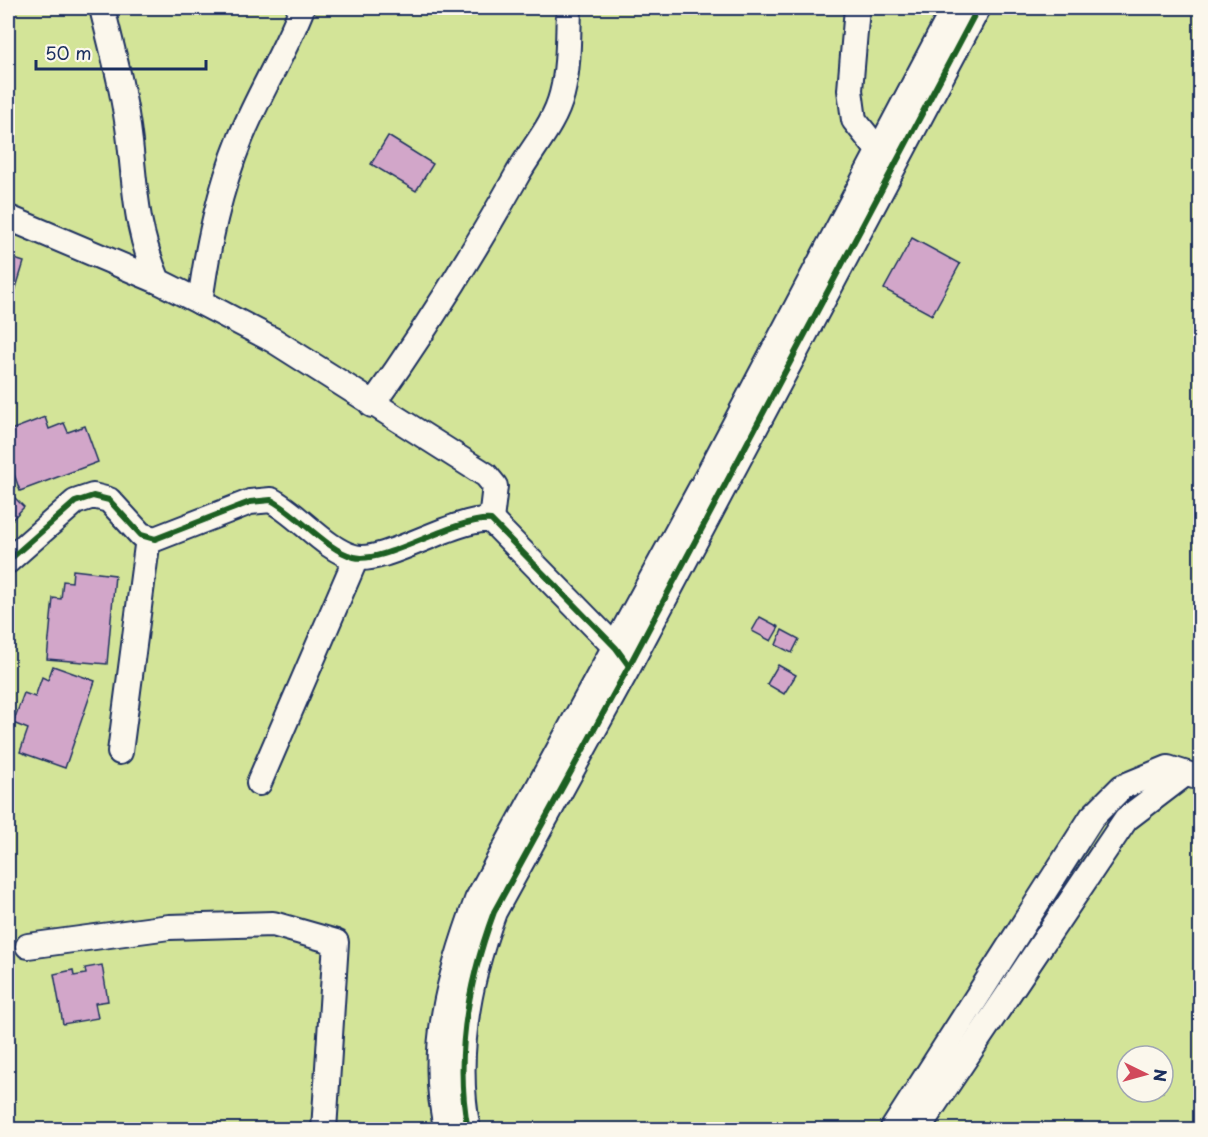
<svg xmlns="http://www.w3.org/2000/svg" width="1208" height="1137" viewBox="0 0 1208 1137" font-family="'Playpen Sans',sans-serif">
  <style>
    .green { fill: #d3e498; stroke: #778a7b; stroke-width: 1.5; fill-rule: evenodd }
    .building { fill: #d2a6c9; stroke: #1b2f5e; stroke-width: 1.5 }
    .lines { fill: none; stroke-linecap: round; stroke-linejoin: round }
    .minor-casing { stroke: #1b2f5e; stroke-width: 28 }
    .minor { stroke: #fbf7ec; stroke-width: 24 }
    .cycleway-casing { stroke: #fbf7ec; stroke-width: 10 }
    .cycleway { stroke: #1b5e20; stroke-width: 6 }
  </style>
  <rect width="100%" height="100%" fill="#fbf7ec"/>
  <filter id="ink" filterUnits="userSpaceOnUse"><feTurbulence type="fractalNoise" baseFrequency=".0167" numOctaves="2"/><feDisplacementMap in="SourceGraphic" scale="12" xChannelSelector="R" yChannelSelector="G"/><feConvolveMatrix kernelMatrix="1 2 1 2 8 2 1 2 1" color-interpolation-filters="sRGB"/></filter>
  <g filter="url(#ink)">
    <path class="green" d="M8,8H1200V1129H8ZM1127,1056H1163V1092H1127Z"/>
    <g class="building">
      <path d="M388,136L433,164L416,191L371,164Z"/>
      <path d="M912,238L960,264L932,315L884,289Z"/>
      <path d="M8,257L24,262L8,314Z"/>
      <path d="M45,417L49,429L64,423L68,432L85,426L98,462L20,491L8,457V431Z"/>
      <path d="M8,491L24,507L8,524Z"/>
      <path d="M73,570L115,575L107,664L47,659L53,598L61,599L63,581L72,582Z"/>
      <path d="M760,617L779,627L771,641L752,631Z"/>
      <path d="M782,630L799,639L792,653L776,645Z"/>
      <path d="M778,665L796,675L784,694L767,684Z"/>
      <path d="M53,666L95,681L65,768L20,752L28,729L13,723L24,693L35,697L42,677L48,680Z"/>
      <path d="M102,965L108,1001L95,1003L98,1018L63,1024L54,974L73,970L74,976L86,974L85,968Z"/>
    </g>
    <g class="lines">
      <defs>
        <g id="minor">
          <path d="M102,8C113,52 125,97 130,142C136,196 136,229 158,281L200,302"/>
          <path d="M302,8C285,52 259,93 241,137C219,191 208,244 200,302L273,340L486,475L495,486L491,520"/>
          <path d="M857,8L850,90L854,120L878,150"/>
          <path d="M9,218L158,281"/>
          <path d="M372,405C426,330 471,257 516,177C531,149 554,126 562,94C569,67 568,35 569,8"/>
          <path d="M8,561L75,502L93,496L109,500L141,535L155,539L250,502L271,500C298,514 326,550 354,557C384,565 454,517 491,520L616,648L624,659"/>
          <path d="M120,752L148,538"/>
          <path d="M259,783L356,558"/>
          <path d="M28,946L169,927L273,924L336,942L324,1130"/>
          <path d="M447,1130C427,1051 450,973 477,900L709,473L954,8"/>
          <path d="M468,1130C454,1056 468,982 494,912L629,666L978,8"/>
          <path d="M892,1130L1092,817L1122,787L1168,768L1200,778"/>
          <path d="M917,1130L1126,819L1185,774"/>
        </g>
      </defs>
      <use href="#minor" class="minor-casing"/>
      <use href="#minor" class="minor"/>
      <defs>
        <g id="cycleway">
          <path d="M8,561L75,502L93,496L109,500L141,535L155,539L250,502L271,500C298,514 326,550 354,557C384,565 454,517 491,520L616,648L629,666"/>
          <path d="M468,1130C454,1056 468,982 494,912L629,666L978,8"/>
        </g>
      </defs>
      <use href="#cycleway" class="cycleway-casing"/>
      <use href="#cycleway" class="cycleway"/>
    </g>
  </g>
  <rect width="1208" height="1137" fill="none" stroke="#fbf7ec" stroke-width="30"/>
  <rect x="15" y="15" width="1178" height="1107" fill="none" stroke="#1b2f5e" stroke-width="2" filter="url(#ink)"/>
  <g transform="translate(1145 1074) rotate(95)"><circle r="28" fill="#fbf7ec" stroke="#a1a7b3" stroke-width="1.5"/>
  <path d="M0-4.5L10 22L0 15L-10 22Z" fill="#d1495b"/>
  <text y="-9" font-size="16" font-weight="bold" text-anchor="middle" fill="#1b2f5e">N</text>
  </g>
  <path d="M36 60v9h170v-9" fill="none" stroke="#1b2f5e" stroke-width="3"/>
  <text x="45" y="60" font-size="18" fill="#1b2f5e" stroke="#fbf7ec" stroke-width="4.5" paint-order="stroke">50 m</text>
</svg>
